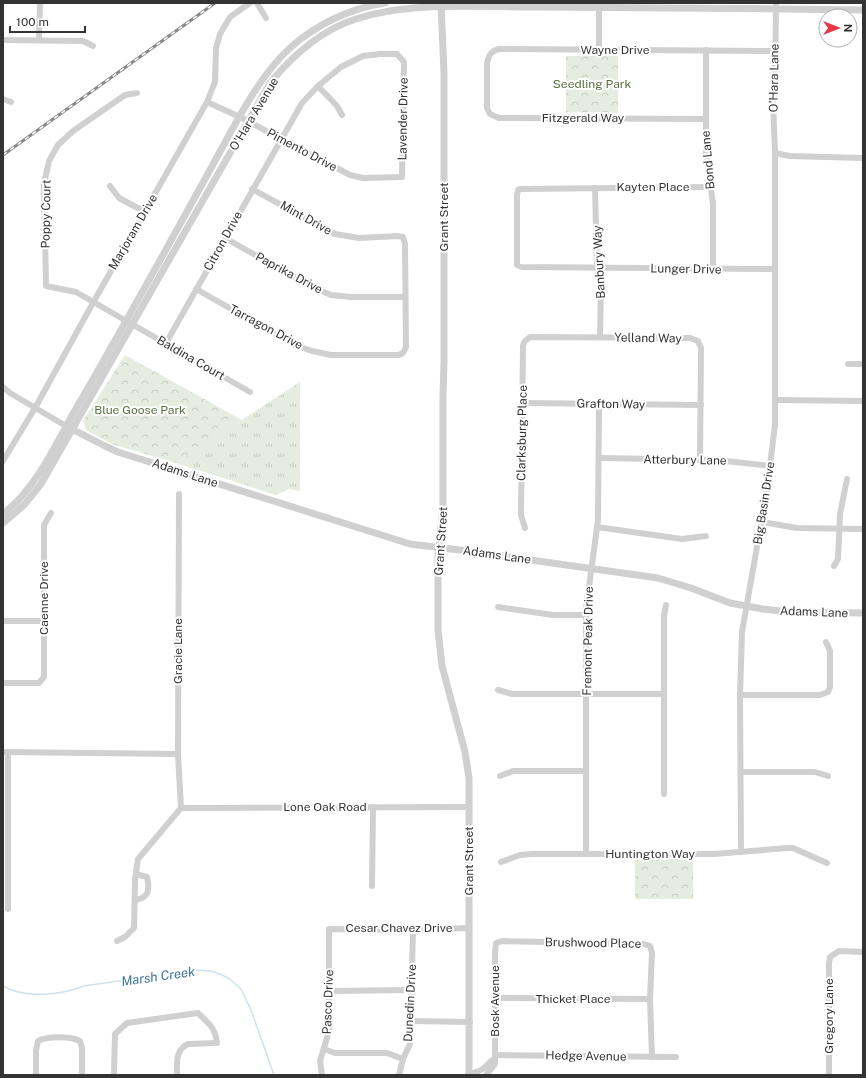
<svg xmlns="http://www.w3.org/2000/svg" width="866" height="1078" viewBox="0 0 866 1078" font-family="'Public Sans',sans-serif">
  <style>
    .grass { fill: url(#grass-tufts) }
    .park { fill: url(#park-crowns) }
    .lines { fill: none; stroke-linecap: round; stroke-linejoin: round }
    .stream { stroke: #cfe2ee; stroke-width: 1.5 }
    .minor { stroke: #d0d0d0; stroke-width: 6 }
    .tertiary { stroke: #d0d0d0; stroke-width: 7 }
    .rail-casing { stroke: #888; stroke-width: 3 }
    .rail { stroke: #fff; stroke-width: 1.5; stroke-dasharray: 4.5; stroke-linecap: butt }
    .labels { text-anchor: middle; stroke-width: 4; stroke-linejoin: round; paint-order: stroke }
    .street-label { font-size: 12px; fill: #333; stroke: #fff }
    .park-label { font-size: 12px; fill: #56703f; stroke: #fff }
    .water-label { font-size: 13px; font-style: italic; fill: #3f7597; stroke: #fff }
  </style>
  <defs>
    <pattern id="grass-tufts" width="24" height="20" patternUnits="userSpaceOnUse"><rect width="24" height="20" fill="#e6ecdf"/><path d="M3 7l-1-3M5 7V3M7 7l1-3M15 17l-1-3M17 17v-4M19 17l1-3" fill="none" stroke="#c6cbc0"/></pattern>
    <pattern id="park-crowns" width="20" height="18" patternUnits="userSpaceOnUse"><rect width="20" height="18" fill="#e6ecdf"/><path d="M2 6a3 3 0 1 1 6 0M12 15a3 3 0 1 1 6 0" fill="none" stroke="#c6cbc0"/></pattern>
  </defs>
  <rect width="100%" height="100%" fill="#fff"/>
  <path class="grass" d="M300,382V491L289,489L276,495L176,463Z"/>
  <g class="park">
    <path d="M566,56H618V113L566,112Z"/>
    <path d="M125,355L242,420L176,463L112,444L86,430L83,421Z"/>
    <rect x="635" y="859" width="58" height="40"/>
  </g>
  <g class="lines">
    <path class="stream" d="M3,986C25,999 61,995 84,986L194,970L211,971L222,975L230,979L241,989L251,1010L274,1075"/>
    <g class="minor">
      <path d="M257,3L266,18"/>
      <path d="M3,40L83,41L93,46"/>
      <path d="M39,40L40,3"/>
      <path d="M599,50V3"/>
      <path d="M706,50V152L713,204V269"/>
      <path d="M318,86L337,106L342,115"/>
      <path d="M137,93L125,95L73,131L58,145L49,161L44,184L46,286L76,292L250,392"/>
      <path d="M3,99L11,102"/>
      <path d="M705,119L499,118L490,114L487,108V63C489,55 491,51 499,49L775,51"/>
      <path d="M775,153L790,156L863,158"/>
      <path d="M110,186L119,198L145,212"/>
      <path d="M710,187L520,189L518,190L517,196V265L522,267L775,269"/>
      <path d="M595,188L597,268L601,287L600,337"/>
      <path d="M225,238L314,288L331,295L351,297H405"/>
      <path d="M196,289L295,345L312,351L331,355H399L403,353L406,347L405,244L403,237L397,236L359,238L335,234L252,189"/>
      <path d="M166,343L302,103L318,86L341,67L363,56L380,54H397L404,62L402,177L363,178L350,175L242,118L207,102"/>
      <path d="M848,364H863"/>
      <path d="M3,387L10,393L66,426"/>
      <path d="M776,400L863,401"/>
      <path d="M522,403L701,405"/>
      <path d="M599,458L717,460L770,466"/>
      <path d="M3,461L35,408L94,301L207,102L215,82L216,48L220,34L230,17L250,3"/>
      <path d="M179,494L178,754L181,808"/>
      <path d="M762,522L797,528L863,529"/>
      <path d="M597,527L682,539L706,536"/>
      <path d="M525,528L521,515L523,346L524,342L530,337L690,338L698,341L701,348L700,460"/>
      <path d="M834,566L838,559L840,514L847,479"/>
      <path d="M498,607L553,615H586"/>
      <path d="M3,621H45"/>
      <path d="M3,683H39L44,677V525L51,513"/>
      <path d="M498,690L512,694H664"/>
      <path d="M740,695H820L828,692L830,687V651L826,642"/>
      <path d="M3,752L178,754"/>
      <path d="M741,772H815L828,776"/>
      <path d="M500,776L513,771H586"/>
      <path d="M664,794V616L666,605"/>
      <path d="M181,808L469,807"/>
      <path d="M741,852L740,695L742,632L767,490L775,425V153L773,101L775,88L776,3"/>
      <path d="M586,854V609L598,520L599,404"/>
      <path d="M501,862L520,855L532,854H714L788,848H793L827,863"/>
      <path d="M372,886L373,807"/>
      <path d="M135,900C149,898 150,890 147,877L136,874"/>
      <path d="M8,909V753"/>
      <path d="M117,941L125,937L134,928L135,880L138,859L181,808"/>
      <path d="M329,991L412,990"/>
      <path d="M495,998L650,999"/>
      <path d="M411,1021L470,1022"/>
      <path d="M324,1049L335,1053H387L403,1059"/>
      <path d="M495,1055L676,1057"/>
      <path d="M36,1075V1050L38,1041C47,1036 71,1036 80,1041L82,1048V1075"/>
      <path d="M114,1075L115,1034L127,1023L198,1013C209,1024 215,1027 217,1043L188,1044C175,1050 177,1063 177,1075"/>
      <path d="M322,1075L320,1061L329,1031V929L413,930L469,928"/>
      <path d="M399,1075L403,1059L410,1044L413,930"/>
      <path d="M470,1075C473,1072 479,1072 484,1068C488,1065 489,1061 494,1059"/>
      <path d="M486,1075L495,1064V952L496,943L502,941L644,944L650,946L652,953L650,999L652,1057"/>
      <path d="M829,1075V964L830,957L839,951L863,952"/>
    </g>
    <g class="tertiary">
      <path d="M441,3L444,73V363L443,394V508L438,556V630L442,666L465,752L469,778V1075"/>
      <path d="M66,426L105,446L118,452L410,544L468,551L658,578L691,588L730,603L763,609L789,612L863,613"/>
      <path d="M3,514C36,488 54,448 74,412C119,335 162,257 205,179C229,137 255,79 291,47C317,24 351,8 385,3"/>
      <path d="M3,523L24,505L41,484L270,83C293,55 321,30 356,19C411,1 479,7 538,7C646,7 755,9 863,10"/>
    </g>
    <defs>
      <path id="rail" d="M3,155L215,3"/>
    </defs>
    <use href="#rail" class="rail-casing"/>
    <use href="#rail" class="rail"/>
  </g>
  <g class="labels">
    <g class="street-label">
      <text x="615" y="54">Wayne Drive</text>
      <text transform="translate(774 78) rotate(-89)" y="4">O'Hara Lane</text>
      <text transform="translate(254 114) rotate(-59)" y="4">O'Hara Avenue</text>
      <text x="583" y="122">Fitzgerald Way</text>
      <text transform="translate(403 119) rotate(-89)" y="4">Lavender Drive</text>
      <text transform="translate(302 150) rotate(28)" y="4">Pimento Drive</text>
      <text transform="translate(708 160) rotate(-95)" y="4">Bond Lane</text>
      <text x="653" y="191">Kayten Place</text>
      <text transform="translate(46 214) rotate(-89)" y="4">Poppy Court</text>
      <text transform="translate(444 217) rotate(-90)" y="4">Grant Street</text>
      <text transform="translate(306 218) rotate(29)" y="4">Mint Drive</text>
      <text transform="translate(133 232) rotate(-60)" y="4">Marjoram Drive</text>
      <text transform="translate(223 241) rotate(-61)" y="4">Citron Drive</text>
      <text transform="translate(599 262) rotate(-93)" y="4">Banbury Way</text>
      <text transform="translate(686 269) rotate(1)" y="4">Lunger Drive</text>
      <text transform="translate(289 273) rotate(28)" y="4">Paprika Drive</text>
      <text transform="translate(266 327) rotate(28)" y="4">Tarragon Drive</text>
      <text transform="translate(648 338) rotate(1)" y="4">Yelland Way</text>
      <text transform="translate(191 358) rotate(30)" y="4">Baldina Court</text>
      <text transform="translate(611 404) rotate(1)" y="4">Grafton Way</text>
      <text transform="translate(522 433) rotate(-89)" y="4">Clarksburg Place</text>
      <text transform="translate(685 460) rotate(1)" y="4">Atterbury Lane</text>
      <text transform="translate(185 473) rotate(18)" y="4">Adams Lane</text>
      <text transform="translate(764 503) rotate(-81)" y="4">Big Basin Drive</text>
      <text transform="translate(441 541) rotate(-86)" y="4">Grant Street</text>
      <text transform="translate(497 555) rotate(8)" y="4">Adams Lane</text>
      <text transform="translate(44 598) rotate(-90)" y="4">Caenne Drive</text>
      <text transform="translate(814 612) rotate(2)" y="4">Adams Lane</text>
      <text transform="translate(588 641) rotate(-89)" y="4">Fremont Peak Drive</text>
      <text transform="translate(178 651) rotate(-90)" y="4">Gracie Lane</text>
      <text x="325" y="811">Lone Oak Road</text>
      <text x="650" y="858">Huntington Way</text>
      <text transform="translate(469 861) rotate(-90)" y="4">Grant Street</text>
      <text x="399" y="932">Cesar Chavez Drive</text>
      <text transform="translate(593 943) rotate(1)" y="4">Brushwood Place</text>
      <text x="573" y="1003">Thicket Place</text>
      <text transform="translate(495 1001) rotate(-90)" y="4">Bosk Avenue</text>
      <text transform="translate(328 1002) rotate(-88)" y="4">Pasco Drive</text>
      <text transform="translate(410 1003) rotate(-87)" y="4">Dunedin Drive</text>
      <text transform="translate(829 1016) rotate(-90)" y="4">Gregory Lane</text>
      <text transform="translate(586 1056) rotate(1)" y="4">Hedge Avenue</text>
    </g>
    <g class="park-label">
      <text x="592" y="88">Seedling Park</text>
      <text x="140" y="414">Blue Goose Park</text>
    </g>
    <g class="water-label">
      <text transform="translate(158 976) rotate(-8)" y="5">Marsh Creek</text>
    </g>
  </g>
  <rect width="866" height="1078" fill="none" stroke="#333333" stroke-width="8"/>
  <g transform="translate(838 28) rotate(90)"><circle r="19" fill="#ffffff" stroke="#adadad"/>
  <path d="M0-3L7 15L0 10L-7 15Z" fill="#e63946"/>
  <text y="-6" font-size="11" font-weight="bold" text-anchor="middle" fill="#333333">N</text>
  </g>
  <path d="M10 26v6h75v-6" fill="none" stroke="#333333" stroke-width="2"/>
  <text x="16" y="26" font-size="12" fill="#333333" stroke="#ffffff" stroke-width="3" paint-order="stroke">100 m</text>
</svg>
